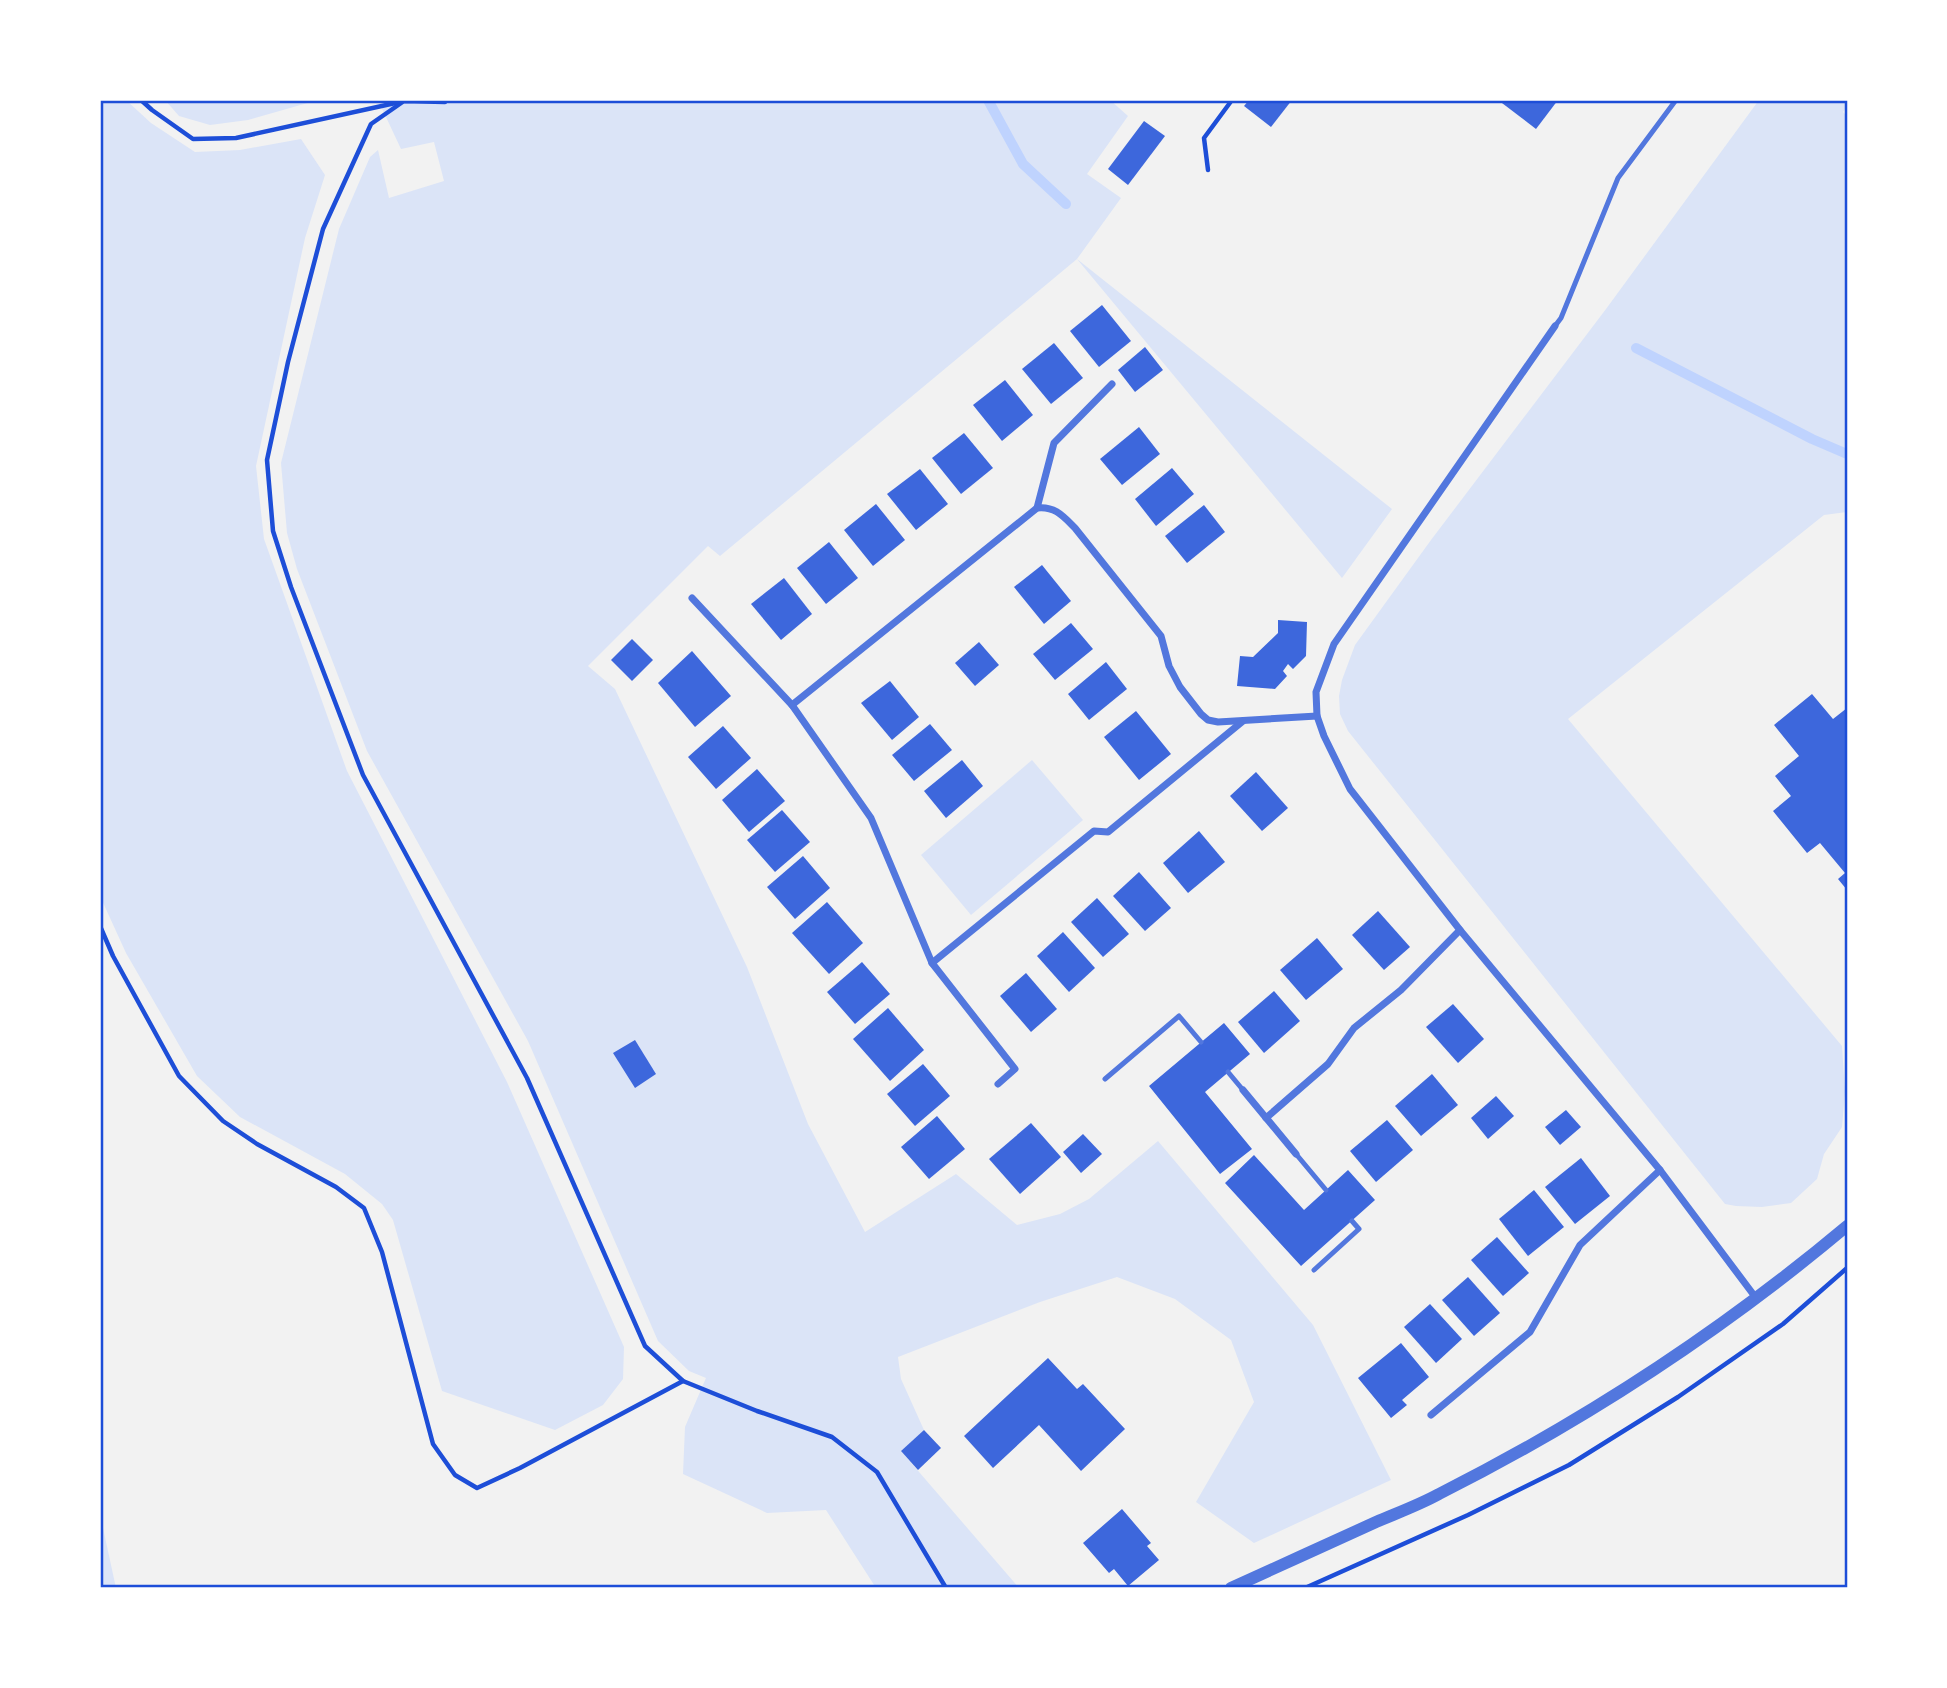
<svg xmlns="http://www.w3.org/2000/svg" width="1947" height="1688" viewBox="0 0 1947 1688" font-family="'Roboto Serif',serif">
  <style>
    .green { fill: #dbe4f7 }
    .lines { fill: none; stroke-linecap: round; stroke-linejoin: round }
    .stream { stroke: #bfd3fe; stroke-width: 10 }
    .building { fill: #3d67dc }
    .path { stroke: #1d4ed8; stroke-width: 4.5 }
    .service { stroke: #5277de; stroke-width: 5 }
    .minor { stroke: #5277de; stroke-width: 7 }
    .tertiary { stroke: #5277de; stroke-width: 12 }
    .neatline { fill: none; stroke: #1d4ed8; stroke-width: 2.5 }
  </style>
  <rect width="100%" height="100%" fill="#f2f2f2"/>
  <g class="green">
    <path d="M100,100H126L151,123L195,152L240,150L301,139L325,175L305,238L256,466L264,539L347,771L507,1082L624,1347L623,1379L603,1405L555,1430L442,1391L393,1220L382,1204L345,1174L240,1117L197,1076L126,953L100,896Z"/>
    <path d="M165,100H318L248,120L210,125L179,116Z"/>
    <path d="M378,100H1110L1128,116L1087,174L1121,198L1077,259L1392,509L1342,578L1077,259L720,556L708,546L588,666L615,689L747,967L808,1124L865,1232L956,1174L1017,1225L1060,1214L1089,1199L1158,1141L1313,1325L1391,1480L1254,1543L1196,1502L1254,1402L1231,1340L1175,1299L1117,1277L1040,1302L898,1357L901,1379L924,1430L901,1451L1019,1588H876L826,1510L767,1513L683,1474L685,1427L706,1378L689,1371L658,1341L528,1041L367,751L297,569L287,533L281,463L339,229L370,157L378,150L389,198L444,181L434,142L401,149Z"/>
    <path d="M1759,100H1847V106L1843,112L1847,116V512L1824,515L1568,719L1842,1046L1845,1092L1842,1127L1824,1154L1817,1179L1791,1203L1762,1207L1736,1206L1725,1204L1348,731L1340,714L1339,696L1342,680L1355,645L1431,540L1606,309Z"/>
    <path d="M1032,760L1083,820L971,915L921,855Z"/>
    <path d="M100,1514L116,1588H100Z"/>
  </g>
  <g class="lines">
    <g class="stream">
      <path d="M988,100L1023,164L1066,204"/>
      <path d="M1636,348L1812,439L1847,454"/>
    </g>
  </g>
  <g class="building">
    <path d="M1249,100H1292L1271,127L1244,106Z"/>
    <path d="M1498,100H1558L1536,129Z"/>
    <path d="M1144,121L1165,136L1128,185L1108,169Z"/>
    <path d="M1102,305L1131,341L1099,367L1070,331Z"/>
    <path d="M1054,343L1083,378L1051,404L1022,369Z"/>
    <path d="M1145,347L1163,370L1135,392L1118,370Z"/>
    <path d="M1005,380L1033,415L1002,441L973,405Z"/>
    <path d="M1139,427L1160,454L1122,485L1100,459Z"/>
    <path d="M964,433L993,468L961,494L932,458Z"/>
    <path d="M1172,468L1194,494L1156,526L1135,499Z"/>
    <path d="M920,469L948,504L916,530L887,494Z"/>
    <path d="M876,504L905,540L873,566L844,530Z"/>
    <path d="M1204,505L1225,532L1187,563L1165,536Z"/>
    <path d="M829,542L858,578L826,604L797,568Z"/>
    <path d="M1042,565L1071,601L1044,624L1014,587Z"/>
    <path d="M784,578L812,614L781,640L751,604Z"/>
    <path d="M1278,620L1307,622L1306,656L1293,669L1288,664L1283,671L1287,676L1275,689L1237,686L1240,656L1253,657L1278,633Z"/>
    <path d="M1071,623L1093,649L1055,680L1033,654Z"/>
    <path d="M632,639L653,660L632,681L611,660Z"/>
    <path d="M979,642L999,665L975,686L955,663Z"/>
    <path d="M692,651L731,696L695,727L658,683Z"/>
    <path d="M1106,662L1127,689L1089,720L1068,694Z"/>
    <path d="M890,681L919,717L892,740L861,703Z"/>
    <path d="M1812,694L1833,719L1847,708V890L1838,879L1845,873L1820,843L1807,853L1773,811L1791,796L1775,776L1799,756L1774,725Z"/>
    <path d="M1136,711L1171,754L1139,780L1104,737Z"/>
    <path d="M930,724L952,750L914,781L892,755Z"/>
    <path d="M723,726L751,758L716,789L688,757Z"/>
    <path d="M962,760L983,786L946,818L924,791Z"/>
    <path d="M757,769L785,801L749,832L722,800Z"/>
    <path d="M1256,772L1288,808L1262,831L1230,796Z"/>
    <path d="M782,810L810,842L775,872L747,840Z"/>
    <path d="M1199,831L1225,862L1188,893L1163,863Z"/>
    <path d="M803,856L830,888L795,919L767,887Z"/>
    <path d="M1139,872L1171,908L1145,931L1113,896Z"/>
    <path d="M1097,898L1129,934L1103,957L1071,922Z"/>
    <path d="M827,902L863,943L829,974L792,933Z"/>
    <path d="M1378,911L1410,947L1384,970L1352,935Z"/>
    <path d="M1063,932L1095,968L1069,992L1037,956Z"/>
    <path d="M1317,938L1343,969L1306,1000L1280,970Z"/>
    <path d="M862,962L890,994L855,1024L827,992Z"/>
    <path d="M1026,973L1057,1009L1031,1032L1000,996Z"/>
    <path d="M1274,991L1300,1021L1264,1053L1238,1022Z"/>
    <path d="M1453,1004L1484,1039L1458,1063L1426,1027Z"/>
    <path d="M888,1008L924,1050L890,1081L853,1039Z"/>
    <path d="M1224,1023L1250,1054L1205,1092L1252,1149L1220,1174L1149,1086Z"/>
    <path d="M635,1040L656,1074L635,1088L613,1053Z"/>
    <path d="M923,1064L950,1096L915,1126L887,1094Z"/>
    <path d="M1432,1074L1458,1105L1421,1136L1395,1106Z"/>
    <path d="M1496,1096L1514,1116L1488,1139L1471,1118Z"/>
    <path d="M1566,1110L1581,1127L1560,1145L1545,1127Z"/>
    <path d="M937,1116L965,1149L929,1179L901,1147Z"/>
    <path d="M1387,1120L1413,1150L1376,1182L1350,1151Z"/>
    <path d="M1031,1123L1061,1157L1020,1194L989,1159Z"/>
    <path d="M1083,1134L1102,1154L1081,1173L1063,1152Z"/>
    <path d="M1254,1155L1304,1210L1348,1170L1375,1200L1301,1266L1225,1183Z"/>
    <path d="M1581,1158L1610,1196L1575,1224L1545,1187Z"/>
    <path d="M1534,1190L1564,1227L1528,1256L1499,1219Z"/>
    <path d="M1497,1237L1529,1273L1503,1296L1471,1260Z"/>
    <path d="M1468,1277L1500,1313L1474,1336L1442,1300Z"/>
    <path d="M1430,1304L1462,1339L1436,1363L1404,1327Z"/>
    <path d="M1401,1343L1429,1377L1402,1400L1407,1405L1391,1418L1358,1378Z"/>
    <path d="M1048,1358L1077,1389L1083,1384L1125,1429L1081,1471L1039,1425L993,1468L964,1436Z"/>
    <path d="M924,1430L941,1448L918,1470L901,1451Z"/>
    <path d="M1122,1509L1151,1543L1147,1546L1159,1560L1128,1586L1114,1569L1109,1573L1083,1543Z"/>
  </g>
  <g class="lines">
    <g class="path">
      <path d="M141,100L152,110L193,139L236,138L400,102"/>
      <path d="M445,102L404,101L371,124L323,229L288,362L267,460L273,531L291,587L363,775L527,1078L645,1346L683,1381L757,1411L832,1437L877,1472L946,1588"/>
      <path d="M1208,170L1204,138L1232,100"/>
      <path d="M100,926L113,956L179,1076L223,1121L257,1144L336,1187L364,1208L382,1252L433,1444L455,1475L477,1488L520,1468L683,1381"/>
      <path d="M1305,1588L1468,1515L1569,1465L1678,1397L1783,1324L1847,1268"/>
    </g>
    <g class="service">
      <path d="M1555,326L1561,318L1618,178L1676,100"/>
      <path d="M1228,1072L1243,1090"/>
      <path d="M1105,1079L1179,1016L1201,1042"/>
      <path d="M1296,1154L1326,1190"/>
      <path d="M1314,1270L1359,1229L1352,1221"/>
    </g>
    <g class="minor">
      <path d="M1555,326L1334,644L1316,692L1317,716L1324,736L1350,789L1460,930L1660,1170L1756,1298"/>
      <path d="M1037,508L1054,443L1112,384"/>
      <path d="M692,598L792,705L871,818L932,963L1015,1069L998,1084"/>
      <path d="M792,705L1037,508C1055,506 1063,516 1075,528L1161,636L1169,666L1180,687L1201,714L1208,720L1218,722L1317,716"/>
      <path d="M932,963L1094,831L1108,832L1243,721"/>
      <path d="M1243,1090L1296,1154"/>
      <path d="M1266,1118L1328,1064L1354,1028L1401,990L1460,930"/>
      <path d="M1431,1415L1530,1332L1580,1245L1660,1170"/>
    </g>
    <path class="tertiary" d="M1231,1588C1279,1566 1328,1544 1376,1522C1397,1513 1419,1505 1439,1494C1584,1421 1723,1330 1847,1226"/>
  </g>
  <rect width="1947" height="1688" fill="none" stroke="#ffffff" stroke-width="203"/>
  <rect x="102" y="102" width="1744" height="1484" class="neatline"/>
</svg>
